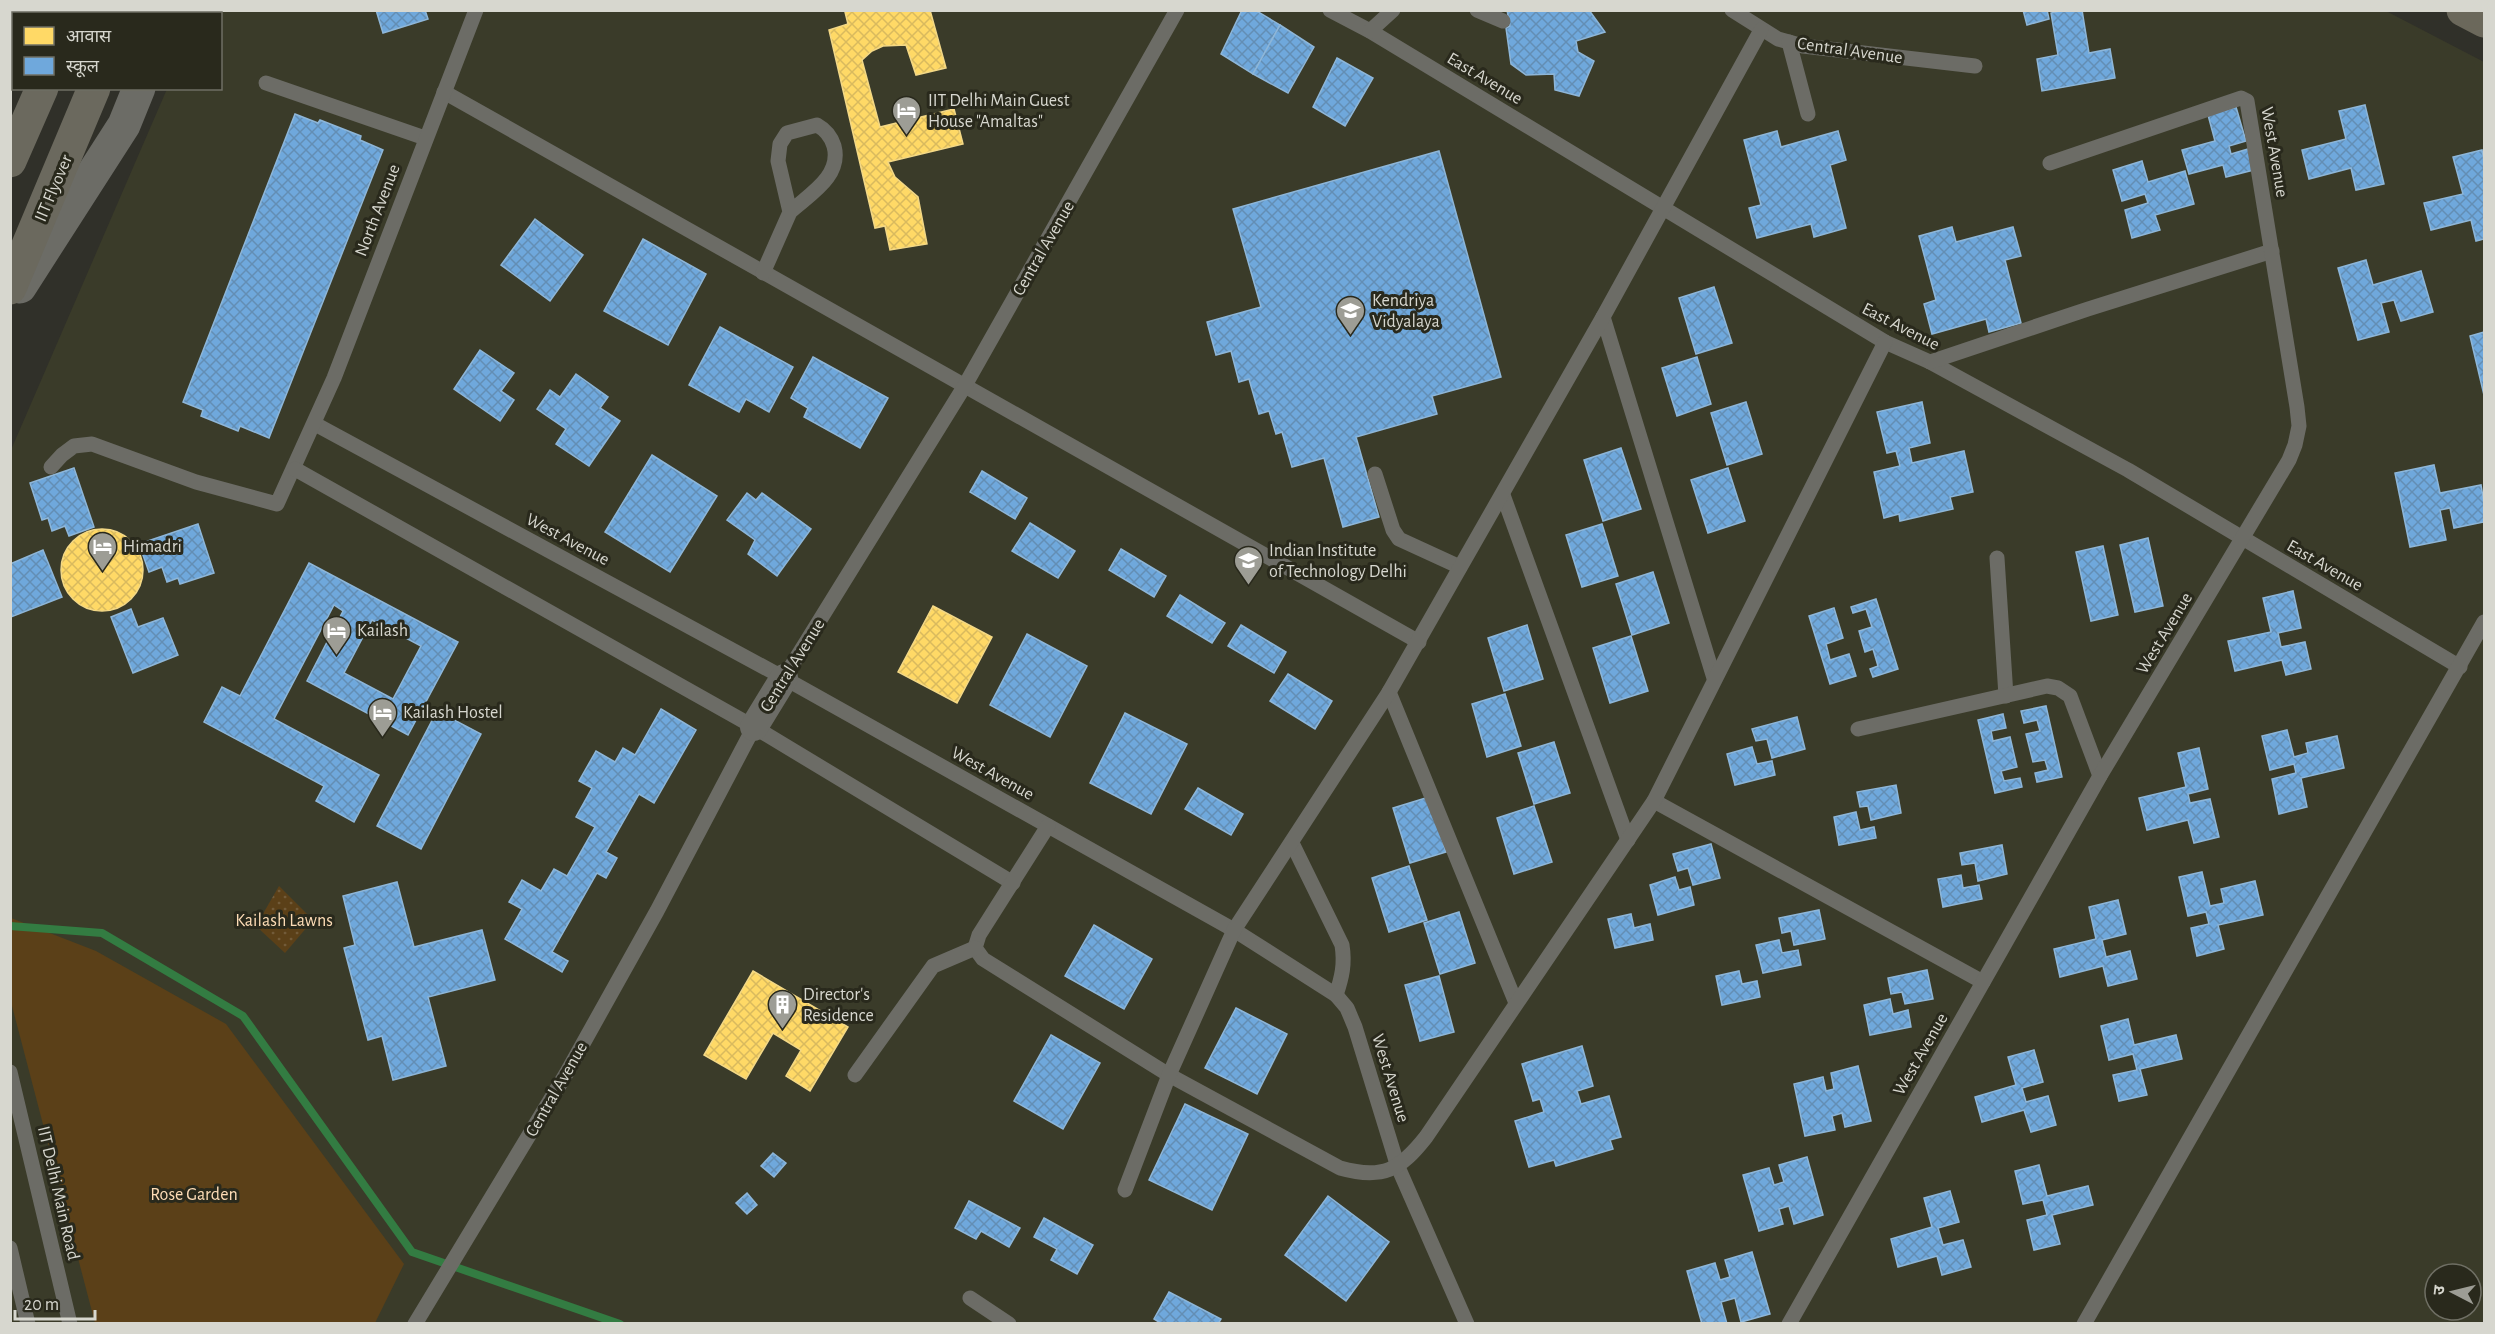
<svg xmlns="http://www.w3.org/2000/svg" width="2495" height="1334" viewBox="0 0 2495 1334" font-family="'Alegreya Sans','Noto Sans Devanagari',sans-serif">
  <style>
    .built { fill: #3a3b29; fill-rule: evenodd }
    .green { fill: #5b4018 }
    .garden { fill: url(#garden-dots) }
    .homes { fill: url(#homes-cross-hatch); stroke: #f3d886; stroke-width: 1.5 }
    .schools { fill: url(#schools-cross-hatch); stroke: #8eb6d8; stroke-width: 1.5; fill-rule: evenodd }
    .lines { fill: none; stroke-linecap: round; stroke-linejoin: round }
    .stream { stroke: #337c42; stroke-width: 8 }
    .service { stroke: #6c6c66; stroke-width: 15 }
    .minor { stroke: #6c6c66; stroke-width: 28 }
    .tertiary { stroke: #6c6c66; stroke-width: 33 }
    .primary { stroke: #6b695e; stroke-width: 33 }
    .trunk { stroke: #6b685b; stroke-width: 33 }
    .labels { text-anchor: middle; stroke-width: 6; stroke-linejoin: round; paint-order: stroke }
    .street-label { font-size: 18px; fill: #d7d7cf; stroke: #29291c }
    .poi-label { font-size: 18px; fill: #d7d7cf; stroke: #29291c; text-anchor: start }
    .park-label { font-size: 18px; fill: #fddcb6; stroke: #29291c }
  </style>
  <defs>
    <pattern id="garden-dots" width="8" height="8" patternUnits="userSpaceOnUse" patternTransform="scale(1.5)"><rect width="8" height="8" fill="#5b4018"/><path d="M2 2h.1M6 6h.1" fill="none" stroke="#725b39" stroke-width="1.8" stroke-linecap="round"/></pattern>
    <pattern id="homes-cross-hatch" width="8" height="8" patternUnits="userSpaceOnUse" patternTransform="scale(1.5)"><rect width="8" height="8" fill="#ffd966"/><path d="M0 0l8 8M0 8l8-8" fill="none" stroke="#d9ba5e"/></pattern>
    <pattern id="schools-cross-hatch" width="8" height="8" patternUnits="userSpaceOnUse" patternTransform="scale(1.5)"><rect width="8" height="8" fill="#6fa8dc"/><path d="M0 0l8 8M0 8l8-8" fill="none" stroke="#638eb4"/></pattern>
  </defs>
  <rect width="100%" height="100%" fill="#303029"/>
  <path class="built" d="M2384,10L2484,62V1323L11,1324V450L167,89L220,88V14L200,13L201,11ZM2435,1274H2471V1310H2435Z"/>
  <path class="green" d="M11,918L96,951L226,1024L404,1264L375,1323H95L11,1002Z"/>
  <path class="garden" d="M279,886L313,920L285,953L256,926Z"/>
  <g class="homes">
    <path d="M851,10H930L946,68L916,75L906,45L883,46L872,51L862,60L880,127L954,109L963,144L888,162L895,177L918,197L927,244L890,250L885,226L875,228L829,30L848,24L845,12Z"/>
    <circle cx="102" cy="570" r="41"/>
    <path d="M933,606L992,637L957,703L898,672Z"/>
    <path d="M753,971L848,1027L810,1091L786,1076L801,1050L773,1033L746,1079L704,1055Z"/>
  </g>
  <g class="schools">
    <path d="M376,10H425L428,19L383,33Z"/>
    <path d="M1242,10H1255L1280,25L1253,74L1221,54Z"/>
    <path d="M1507,10H1589L1605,32L1576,41L1578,52L1594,61L1579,96L1555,90L1554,74L1526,75L1511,64L1506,28L1510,26Z"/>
    <path d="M2023,10H2047L2049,19L2027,25Z"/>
    <path d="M2064,10H2082L2089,53L2110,49L2115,78L2042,91L2037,59L2058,55L2051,13Z"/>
    <path d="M1280,25L1314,47L1288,93L1253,74Z"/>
    <path d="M1337,58L1373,78L1345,126L1313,107Z"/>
    <path d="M2365,105L2384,184L2356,190L2351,168L2309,179L2302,150L2346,139L2339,111Z"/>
    <path d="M2236,107L2246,141L2229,146L2231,154L2248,149L2254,170L2226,177L2223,165L2189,174L2182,150L2215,141L2208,115Z"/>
    <path d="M295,114L318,123L320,120L361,136L360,140L383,150L269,438L240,426L238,431L201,416L203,410L183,402Z"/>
    <path d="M1777,131L1781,147L1838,131L1846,160L1830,165L1846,228L1814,237L1811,224L1757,238L1749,208L1761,205L1744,140Z"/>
    <path d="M2482,150L2484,160V239L2476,241L2471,220L2431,230L2424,203L2463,194L2453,157Z"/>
    <path d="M1439,151L1501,377L1432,396L1437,414L1356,437L1379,517L1343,527L1324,458L1292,467L1282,432L1276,434L1269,411L1259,414L1249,379L1239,382L1231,351L1216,355L1207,322L1261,307L1233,209Z"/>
    <path d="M2142,161L2148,182L2185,171L2194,204L2155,215L2160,230L2132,238L2125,210L2148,203L2145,194L2122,201L2113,170Z"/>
    <path d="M535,219L583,255L550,301L501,265Z"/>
    <path d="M1952,227L1956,242L2013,227L2021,256L2005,260L2021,323L1989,332L1986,319L1932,334L1924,304L1936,300L1919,236Z"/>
    <path d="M643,239L706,274L668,345L604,311Z"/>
    <path d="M2366,260L2373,285L2421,271L2433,312L2401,321L2394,300L2381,303L2389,332L2358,340L2338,268Z"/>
    <path d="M1714,287L1732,343L1696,354L1679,298Z"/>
    <path d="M720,327L793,367L769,412L746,399L739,412L689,385Z"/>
    <path d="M2484,332V395L2470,336Z"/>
    <path d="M480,350L514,373L501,391L514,400L500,421L454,389Z"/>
    <path d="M813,357L888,398L860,448L804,417L808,408L791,398Z"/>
    <path d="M1697,357L1711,404L1677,416L1662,368Z"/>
    <path d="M576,374L608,397L600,408L620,421L589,466L556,444L566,429L537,409L550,390L560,397Z"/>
    <path d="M1746,402L1762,454L1727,465L1711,413Z"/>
    <path d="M1922,402L1930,443L1909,448L1912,463L1964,451L1973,492L1950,497L1953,509L1900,521L1899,514L1884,518L1874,472L1900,466L1896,451L1887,453L1877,412Z"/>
    <path d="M1621,448L1641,509L1603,521L1584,460Z"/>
    <path d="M652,455L717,496L670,572L605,532Z"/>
    <path d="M2434,465L2440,493L2481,485L2484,503V522L2454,528L2450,508L2440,510L2446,540L2410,547L2395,473Z"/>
    <path d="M74,468L94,527L69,536L65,526L52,531L48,518L42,520L30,483Z"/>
    <path d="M1728,468L1745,521L1708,533L1691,480Z"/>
    <path d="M982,471L1027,498L1015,519L970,492Z"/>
    <path d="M747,493L756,500L762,493L811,529L777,576L748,554L755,540L727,520Z"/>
    <path d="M1030,523L1075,551L1058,578L1012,551Z"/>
    <path d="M198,524L214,573L180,584L178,578L167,582L162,567L149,572L139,544Z"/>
    <path d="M1602,524L1618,576L1582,587L1566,535Z"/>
    <path d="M2148,538L2163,606L2135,612L2120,545Z"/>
    <path d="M2103,546L2118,615L2091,621L2076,552Z"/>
    <path d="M1121,549L1166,576L1154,597L1109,570Z"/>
    <path d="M43,550L62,597L11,617L10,564Z"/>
    <path d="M309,563L458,642L408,735L307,681L343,611L334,605L274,719L379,775L354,822L316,801L324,786L204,722L222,687L240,696ZM372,620L421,646L393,699L344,673Z"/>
    <path d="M1653,572L1669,623L1632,635L1616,584Z"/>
    <path d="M2293,591L2301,628L2278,633L2281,647L2305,642L2311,669L2286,675L2282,660L2235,671L2228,641L2271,632L2263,598Z"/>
    <path d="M1180,595L1225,623L1212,643L1167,616Z"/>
    <path d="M1876,599L1898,669L1873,677L1870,669L1878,666L1873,649L1865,652L1859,631L1872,627L1866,609L1853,613L1851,607Z"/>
    <path d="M1834,608L1843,638L1826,644L1830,660L1849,654L1856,676L1830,684L1809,616Z"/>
    <path d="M131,609L138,627L163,618L178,655L133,673L111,617Z"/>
    <path d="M1241,625L1286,652L1274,673L1228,646Z"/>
    <path d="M1527,625L1543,679L1504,691L1488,638Z"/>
    <path d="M1027,634L1087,666L1050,737L990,705Z"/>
    <path d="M1631,636L1648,691L1610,703L1593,648Z"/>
    <path d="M1288,674L1332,701L1315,729L1270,701Z"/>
    <path d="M1505,694L1521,746L1487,757L1472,704Z"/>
    <path d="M2046,706L2062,777L2037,782L2035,773L2048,770L2045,760L2033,762L2026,734L2040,731L2037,720L2024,723L2021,711Z"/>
    <path d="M661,709L696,730L654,803L639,794L606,852L617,858L606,878L597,873L552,952L568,961L562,972L505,939L522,909L509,902L522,880L541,891L554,869L567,876L595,827L576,817L592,788L579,781L596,751L615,762L623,748L635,755Z"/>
    <path d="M437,711L481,734L421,849L377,826Z"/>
    <path d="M1125,713L1187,744L1151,814L1090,783Z"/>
    <path d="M2003,714L2006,728L1991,731L1993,741L2010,737L2017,767L2001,771L2004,781L2020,778L2022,787L1995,793L1978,720Z"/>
    <path d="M1797,717L1805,749L1772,758L1767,739L1756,741L1752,729Z"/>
    <path d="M2287,730L2294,757L2308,753L2306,743L2337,736L2344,768L2301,778L2307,807L2279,814L2272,779L2296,773L2294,764L2270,770L2262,736Z"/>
    <path d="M1554,742L1570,793L1534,804L1518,753Z"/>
    <path d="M1752,747L1757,764L1772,761L1775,775L1735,785L1727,754Z"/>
    <path d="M2199,748L2208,789L2188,794L2190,803L2210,799L2219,837L2194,843L2188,820L2147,830L2139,798L2186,787L2178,753Z"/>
    <path d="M1896,785L1901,813L1871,820L1868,806L1860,807L1857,792Z"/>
    <path d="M1198,788L1243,814L1231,835L1185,809Z"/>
    <path d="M1429,797L1446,852L1410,863L1393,808Z"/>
    <path d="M1534,806L1552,862L1514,874L1497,818Z"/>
    <path d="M1856,812L1860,830L1874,827L1876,838L1839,845L1834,817Z"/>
    <path d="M1711,844L1720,878L1693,885L1688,868L1678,871L1673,854Z"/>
    <path d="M2002,845L2007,874L1978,881L1975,863L1962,865L1960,853Z"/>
    <path d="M1409,866L1427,920L1389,932L1372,878Z"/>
    <path d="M2202,872L2210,906L2224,903L2221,889L2255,881L2263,915L2218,925L2224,949L2197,956L2191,928L2209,924L2206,912L2188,916L2179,877Z"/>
    <path d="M1961,875L1963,888L1979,885L1982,899L1943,907L1938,879Z"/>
    <path d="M1675,877L1679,890L1690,887L1694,905L1658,915L1650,885Z"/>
    <path d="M397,882L414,947L482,930L495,980L428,997L446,1066L393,1080L382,1036L368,1040L344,948L355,945L343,896Z"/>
    <path d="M2118,900L2126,934L2102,940L2106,957L2130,951L2137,979L2108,986L2103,966L2060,977L2054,949L2096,939L2089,907Z"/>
    <path d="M1819,910L1825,939L1794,945L1791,931L1782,933L1779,918Z"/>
    <path d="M1459,912L1475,963L1440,974L1424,923Z"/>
    <path d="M1631,914L1634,928L1650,924L1653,940L1615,948L1608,919Z"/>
    <path d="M1094,925L1152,959L1124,1009L1065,976Z"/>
    <path d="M1779,940L1782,953L1798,950L1801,965L1763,973L1756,945Z"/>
    <path d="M1927,970L1933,999L1905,1004L1902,992L1891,994L1888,978Z"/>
    <path d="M1739,971L1742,984L1757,981L1760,997L1722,1005L1716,976Z"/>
    <path d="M1439,976L1454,1032L1420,1041L1405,985Z"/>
    <path d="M1890,999L1893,1014L1908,1010L1911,1027L1870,1035L1864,1005Z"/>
    <path d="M1236,1008L1287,1034L1257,1094L1205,1068Z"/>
    <path d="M2128,1019L2134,1045L2176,1035L2182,1059L2140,1069L2147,1095L2119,1101L2113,1075L2137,1070L2133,1054L2109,1060L2101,1026Z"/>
    <path d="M1051,1035L1100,1063L1063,1129L1014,1101Z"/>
    <path d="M1582,1046L1593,1086L1577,1091L1581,1104L1609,1096L1621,1137L1610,1140L1613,1149L1556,1166L1554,1160L1529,1167L1515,1121L1544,1112L1540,1099L1533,1101L1522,1064Z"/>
    <path d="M2034,1050L2043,1082L2022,1088L2026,1102L2048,1096L2056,1125L2031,1132L2024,1110L1982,1122L1975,1097L2016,1085L2008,1057Z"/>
    <path d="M1858,1066L1871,1121L1845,1127L1842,1113L1832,1116L1835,1130L1805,1136L1794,1084L1823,1077L1826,1091L1834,1089L1831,1073Z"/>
    <path d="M1185,1104L1248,1134L1212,1210L1149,1180Z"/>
    <path d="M773,1153L786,1163L774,1177L761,1166Z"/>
    <path d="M1807,1157L1823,1215L1794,1224L1789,1206L1779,1209L1783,1224L1759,1231L1743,1175L1769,1168L1774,1185L1784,1182L1779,1165Z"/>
    <path d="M2039,1165L2047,1196L2088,1186L2093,1205L2052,1215L2060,1244L2034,1250L2027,1220L2047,1215L2043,1200L2023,1204L2015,1171Z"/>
    <path d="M1950,1191L1959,1222L1938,1228L1943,1245L1963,1240L1971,1267L1942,1275L1937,1256L1898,1267L1891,1239L1932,1227L1924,1198Z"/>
    <path d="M747,1193L757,1205L747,1214L736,1203Z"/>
    <path d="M1328,1196L1389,1242L1346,1301L1285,1255Z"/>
    <path d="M969,1201L1020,1228L1009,1247L981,1231L976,1239L955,1228Z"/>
    <path d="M1044,1218L1093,1245L1077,1274L1051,1260L1057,1249L1034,1237Z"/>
    <path d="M1752,1252L1770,1314L1741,1322L1735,1298L1721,1302L1727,1324H1702L1687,1271L1715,1263L1720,1280L1730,1277L1725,1260Z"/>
    <path d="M1169,1292L1221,1319L1218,1324H1162L1154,1319Z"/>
  </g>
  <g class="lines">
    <path class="stream" d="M10,926L102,933L243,1016L412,1252L620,1324"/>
    <g class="service">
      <path d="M1330,10L1370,31L1885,342L1930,362L2128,470L2460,667"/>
      <path d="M1477,10L1503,21"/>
      <path d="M1732,10L1778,39L1803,46L1975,66"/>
      <path d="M1370,31L1393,10"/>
      <path d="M1789,42L1808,114"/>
      <path d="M266,83L425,138"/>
      <path d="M444,92L1419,642"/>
      <path d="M763,273L790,212L778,161L780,144L787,133L817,125C826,130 831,136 834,146C842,176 810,194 790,212"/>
      <path d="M1603,317L1714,678"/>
      <path d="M1930,362L2088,309L2272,251"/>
      <path d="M315,424L784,678L1234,930L1336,995L1347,1008L1355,1027L1398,1167L1467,1324"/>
      <path d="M51,467L62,455L74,446L92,444L196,482L277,504L334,378L476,10"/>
      <path d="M295,469L754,727L1013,883"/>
      <path d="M1375,474L1393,530L1399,539L1460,567"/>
      <path d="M1503,495L1628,840"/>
      <path d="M1997,558L2006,696"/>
      <path d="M784,678L964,387L1177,10"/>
      <path d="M1389,692L1516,1003"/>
      <path d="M1858,729L2047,686L2058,688L2070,696L2100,776"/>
      <path d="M1654,801L1983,982"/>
      <path d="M1048,826L979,935L975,948L983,959L1169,1075L1340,1168C1383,1180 1400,1170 1426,1137L1654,801L1885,342"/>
      <path d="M1292,843L1342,945C1345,964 1342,977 1336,995"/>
      <path d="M10,1072L70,1324"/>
      <path d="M855,1075L933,966L975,948"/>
      <path d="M1125,1190L1169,1075L1234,930L1389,692L1603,317L1761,30"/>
      <path d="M10,1248L28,1324"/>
      <path d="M970,1298L1009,1324"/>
      <path d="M415,1324L566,1074L657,911L754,727"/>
      <path d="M1789,1324L2100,776L2289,460L2295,445L2299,426L2297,407L2247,101L2241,98L2050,163"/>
      <path d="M2084,1324L2484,622"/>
    </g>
    <path class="minor" d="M754,727L784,678"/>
    <g class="tertiary">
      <path d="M23,14L24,10"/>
      <path d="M168,14L169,10"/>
      <path d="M10,47L14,39"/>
      <path d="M20,287L124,125L139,88"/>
    </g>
    <g class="primary">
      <path d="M81,14L82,10"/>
      <path d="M124,14L125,10"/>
      <path d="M10,161L42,88"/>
      <path d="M10,288L94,88"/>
    </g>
    <path class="trunk" d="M2463,10L2484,21"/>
  </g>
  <defs>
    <symbol id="hotel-pin" viewBox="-11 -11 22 30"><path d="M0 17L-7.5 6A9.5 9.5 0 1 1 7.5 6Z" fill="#9d9d95" stroke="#29291c"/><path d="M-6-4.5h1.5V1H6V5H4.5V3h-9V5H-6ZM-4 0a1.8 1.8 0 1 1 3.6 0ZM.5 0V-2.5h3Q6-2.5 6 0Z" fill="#fff"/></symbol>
    <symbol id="school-pin" viewBox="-11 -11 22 30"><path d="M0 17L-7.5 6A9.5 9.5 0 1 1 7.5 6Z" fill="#9d9d95" stroke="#29291c"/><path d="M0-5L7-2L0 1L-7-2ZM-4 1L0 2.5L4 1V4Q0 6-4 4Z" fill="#fff"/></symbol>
    <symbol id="university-pin" viewBox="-11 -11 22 30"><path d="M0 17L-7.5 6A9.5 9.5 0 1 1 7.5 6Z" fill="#9d9d95" stroke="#29291c"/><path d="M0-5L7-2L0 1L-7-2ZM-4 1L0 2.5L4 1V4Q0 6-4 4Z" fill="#fff"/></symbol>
    <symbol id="building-pin" viewBox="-11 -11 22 30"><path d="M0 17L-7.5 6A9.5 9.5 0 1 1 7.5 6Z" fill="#9d9d95" stroke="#29291c"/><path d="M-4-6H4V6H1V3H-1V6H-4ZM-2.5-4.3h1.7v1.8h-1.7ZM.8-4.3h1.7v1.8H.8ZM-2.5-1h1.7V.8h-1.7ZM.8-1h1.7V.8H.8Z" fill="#fff"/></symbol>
  </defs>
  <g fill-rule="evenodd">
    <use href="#hotel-pin" x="890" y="94" width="33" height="45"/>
    <use href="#school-pin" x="1334" y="294" width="33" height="45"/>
    <use href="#hotel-pin" x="86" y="530" width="33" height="45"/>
    <use href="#university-pin" x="1232" y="544" width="33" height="45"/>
    <use href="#hotel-pin" x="320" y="614" width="33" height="45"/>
    <use href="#hotel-pin" x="366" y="696" width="33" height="45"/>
    <use href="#building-pin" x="766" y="988" width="33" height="45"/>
  </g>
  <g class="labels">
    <g class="street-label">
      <text transform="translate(1850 50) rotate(8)" y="6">Central Avenue</text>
      <text transform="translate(1485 78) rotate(31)" y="6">East Avenue</text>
      <text transform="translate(2275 152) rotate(80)" y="6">West Avenue</text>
      <text transform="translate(53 188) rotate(-67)" y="6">IIT Flyover</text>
      <text transform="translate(377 210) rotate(-69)" y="6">North Avenue</text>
      <text transform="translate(1043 248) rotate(-60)" y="6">Central Avenue</text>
      <text transform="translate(1901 326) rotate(27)" y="6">East Avenue</text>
      <text transform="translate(568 539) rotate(28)" y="6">West Avenue</text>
      <text transform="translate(2325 565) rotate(30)" y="6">East Avenue</text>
      <text transform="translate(2164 633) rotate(-59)" y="6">West Avenue</text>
      <text transform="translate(792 665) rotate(-58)" y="6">Central Avenue</text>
      <text transform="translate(993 773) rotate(29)" y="6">West Avenue</text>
      <text transform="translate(1920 1054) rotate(-60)" y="6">West Avenue</text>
      <text transform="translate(1391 1078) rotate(73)" y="6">West Avenue</text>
      <text transform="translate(556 1089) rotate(-60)" y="6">Central Avenue</text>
      <text transform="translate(59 1193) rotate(77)" y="6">IIT Delhi Main Road</text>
    </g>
    <g class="poi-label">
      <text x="928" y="106">IIT Delhi Main Guest<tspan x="928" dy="21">House "Amaltas"</tspan></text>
      <text x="1372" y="306">Kendriya<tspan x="1372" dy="21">Vidyalaya</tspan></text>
      <text x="123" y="552">Himadri</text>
      <text x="1269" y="556">Indian Institute<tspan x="1269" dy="21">of Technology Delhi</tspan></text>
      <text x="357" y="636">Kailash</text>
      <text x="403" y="718">Kailash Hostel</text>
      <text x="803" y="1000">Director's<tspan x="803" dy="21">Residence</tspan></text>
    </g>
    <g class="park-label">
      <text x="284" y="926">Kailash Lawns</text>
      <text x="194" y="1200">Rose Garden</text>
    </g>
  </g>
  <rect width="2495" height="1334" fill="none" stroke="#d7d7cf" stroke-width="24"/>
  <rect x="12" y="12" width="210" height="78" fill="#29291c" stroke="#6f6f64" stroke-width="1.5"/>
  <rect x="24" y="27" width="30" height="18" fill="#ffd966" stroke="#6f6f64" stroke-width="1.5"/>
  <text x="66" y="42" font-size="18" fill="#d7d7cf">आवास</text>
  <rect x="24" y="57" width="30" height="18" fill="#6fa8dc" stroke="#6f6f64" stroke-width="1.5"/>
  <text x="66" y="72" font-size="18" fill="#d7d7cf">स्कूल</text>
  <g transform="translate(2453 1292) rotate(277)"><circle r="28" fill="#29291c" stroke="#6f6f64" stroke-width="1.5"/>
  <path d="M0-4.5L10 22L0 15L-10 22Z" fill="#9d9d95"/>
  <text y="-9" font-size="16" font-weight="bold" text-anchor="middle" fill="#d7d7cf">उ</text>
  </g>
  <path d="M15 1310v9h80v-9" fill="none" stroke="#d7d7cf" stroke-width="3"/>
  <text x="24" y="1310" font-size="18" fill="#d7d7cf" stroke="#29291c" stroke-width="4.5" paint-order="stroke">20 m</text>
</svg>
